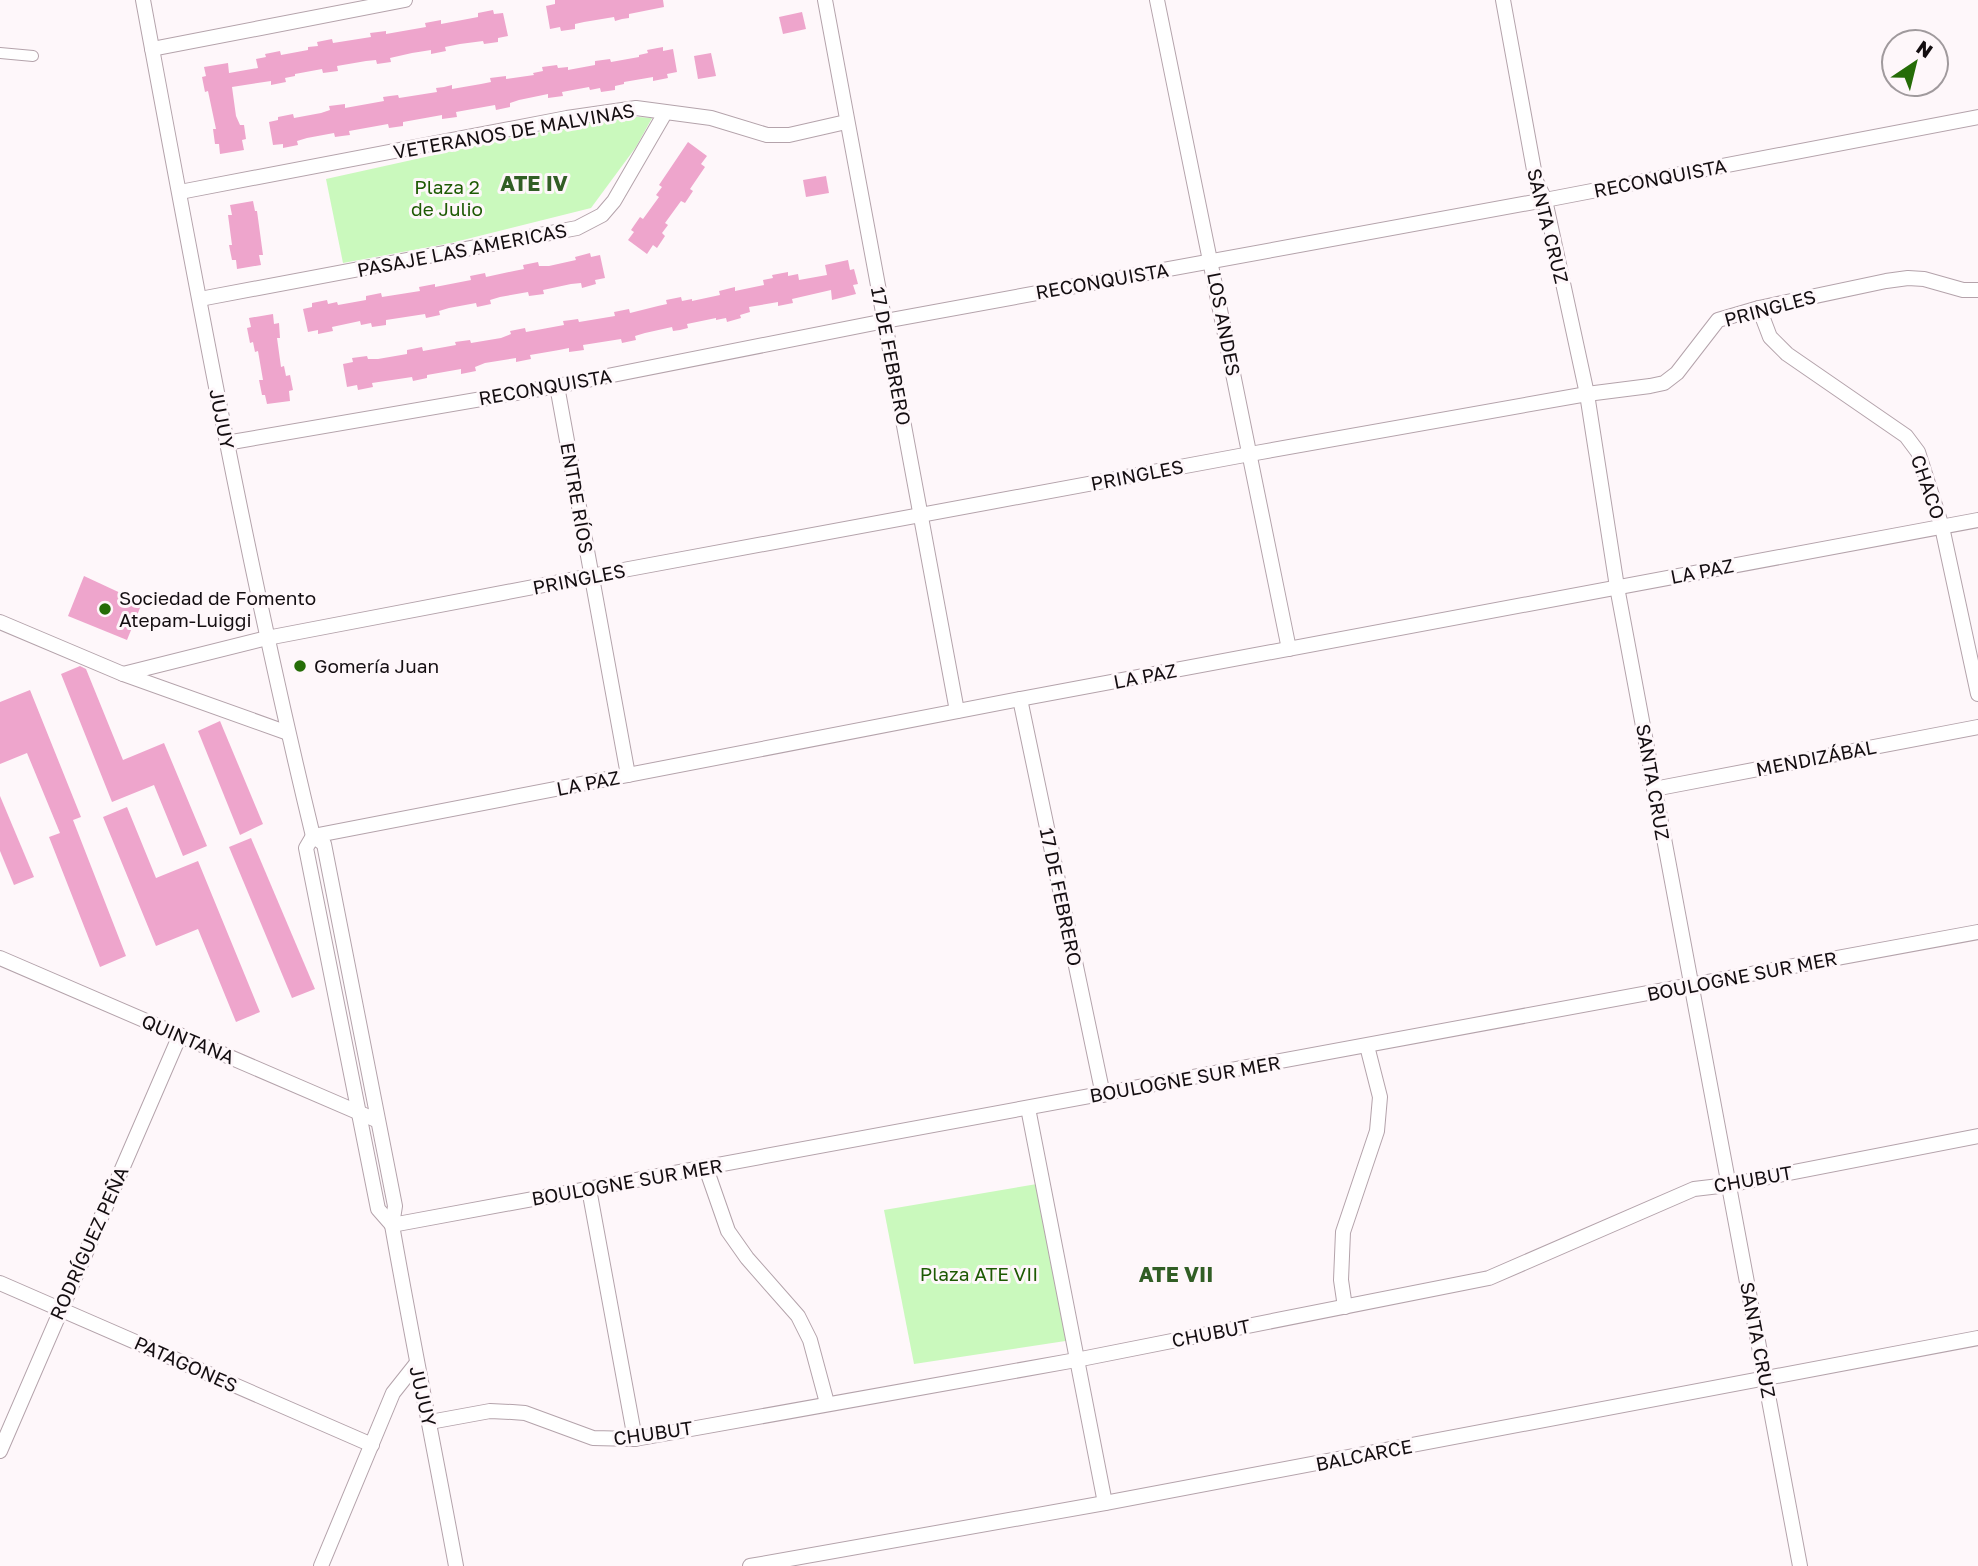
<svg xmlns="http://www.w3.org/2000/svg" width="1978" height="1566" viewBox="0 0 1978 1566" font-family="'Golos Text',sans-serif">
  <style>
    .green { fill: #caf9bd }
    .building { fill: #eea5cc }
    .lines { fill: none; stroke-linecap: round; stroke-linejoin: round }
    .pedestrian-casing { stroke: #b4a3ab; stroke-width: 12 }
    .minor-casing { stroke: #b4a3ab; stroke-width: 16 }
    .pedestrian { stroke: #fff; stroke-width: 10 }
    .minor { stroke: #fff; stroke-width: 14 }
    .poi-dot { fill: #256c07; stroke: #fef7fa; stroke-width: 2.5 }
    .labels { text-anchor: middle; stroke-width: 6; stroke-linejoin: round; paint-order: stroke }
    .street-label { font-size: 19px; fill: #140e11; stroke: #fef7fa }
    .park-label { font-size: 19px; fill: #1d5a03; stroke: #fef7fa }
    .poi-label { font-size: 19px; fill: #140e11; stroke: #fef7fa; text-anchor: start }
    .neighbourhood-label { font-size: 21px; font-weight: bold; fill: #315e25; stroke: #fef7fa }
  </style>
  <rect width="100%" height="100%" fill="#fef7fa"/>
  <g class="green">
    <path d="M625,116L652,118L636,147L591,208L451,243L343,263L326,179L516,137Z"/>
    <path d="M1043,1183L1072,1340L914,1364L884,1210Z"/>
  </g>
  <g class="building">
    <path d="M555,0H663L664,7L629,14V18L622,19L615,21L614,17L584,22L575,24V29L561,31L560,27L550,29L546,6L555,4Z"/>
    <path d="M493,10L494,14L503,13L508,36L498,38V42L484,44L483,41L460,44L445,47L446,51L431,54V50L412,53L390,58L391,62L377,64L376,60L366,61L337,66L338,71L323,73L322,69L295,74V76L285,78L286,82L271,85V81L232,87L236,116L240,125H244L246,139L242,140L244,150L220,154L219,144H215L213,129H216L208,91L205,92L202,77L206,76L204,67L228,63L229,73L258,68L256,59L266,57L265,54L280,51L281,55L308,50V47L318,46L317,42L332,39L333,43L371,37L370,33L386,31V34L426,27L425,23L441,20V24L478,17V13Z"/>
    <path d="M802,12L806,29L783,34L779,17Z"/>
    <path d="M663,47V51L673,49L677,72L667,74L668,78L653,81V77L624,82V84L615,86V90L601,92L600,88L590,90L589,87L562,92L563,96L548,98V94L519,100L510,103V107L496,110L495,105L456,112L457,117L442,119V115L403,122V126L389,128L388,124L349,131L350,135L342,136L335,137L334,133L307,138L297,141L298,145L283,148V144L273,145L269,122L278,120V117L293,114L294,118L321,113L330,110L329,106L345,104V108L384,101L383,97L390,96L398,95L399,98L437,92L436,88L444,87L452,85V89L481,84L491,82L490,78L506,76V79L534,75L533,73L543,71L542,67L557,65L558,68L568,67V70L595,65V61L610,59L611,62L639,57V55L648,53L647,50Z"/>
    <path d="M711,53L716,76L698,79L694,56Z"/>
    <path d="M688,142L707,156L701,164L705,167L690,189L693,191L685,203L681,201L665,223L668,225L662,233L665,236L657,248L653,245L647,254L628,240L634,232L631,230L640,217L643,219L659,197L656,195L662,187L659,185Z"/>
    <path d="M826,176L829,193L806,197L803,180Z"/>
    <path d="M253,201L255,211H257L263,255H259L261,265L237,269L236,260H232L229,245H232L228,215H232L230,205Z"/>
    <path d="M590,253L591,257L600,255L605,278L595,280L596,284L582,288L581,283L571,284L543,290L544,294L529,296L528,292L500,297L490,300L491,304L477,307L476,303L449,308L439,311L440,315L426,318L425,314L386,320V325L372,327L371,323L361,325L360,321L332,327L333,331L318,334V330L308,332L303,309L312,307V303L327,300L328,304L337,302L338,305L366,300V296L381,293L382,297L420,291L419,287L435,284V287L471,280L470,276L485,273L486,277L514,271L524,269L523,265L538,262L539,266H549L576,260L575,257Z"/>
    <path d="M848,260L850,270L854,269L858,284L853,285L856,294L832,300L831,290L792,299L793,303L778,306V302L749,307L750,312L740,315L741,318L727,322L726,318L716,320V318L687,324L688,328L680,330L673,331L672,327L645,333L635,336L636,340L622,343L621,339L583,345L584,350L569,352V348L559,350L530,355L531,359L516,362V358L485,363L475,367L476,371L461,374V369L427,375V378L413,381L412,377L372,383L373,387L358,390L357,385L347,387L343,364L353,362L352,358L367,356L368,359H378L407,354V350L422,347L423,351L456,345L455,342L470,340L471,343L501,338L511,334L510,331L525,328L526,332L564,325L563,321L571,320L578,319L579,322L615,316L614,312L629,309L630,313L658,306L667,304L666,300L681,297L682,301L692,299V301L720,295L719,291L735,287V291L764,285L763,280L773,278L772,275L788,272V276L798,274L799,280L827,275L825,265Z"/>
    <path d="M273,314L274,324L279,323L280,338H277L281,367L284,366L286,376L290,375L293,390L289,391L290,401L267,404L265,395H262L259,380H263L258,351L255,352L253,342L250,343L247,328L251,327L249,318Z"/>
    <path d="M84,576L142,603L127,640L68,616Z"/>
    <path d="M80,666L86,669L123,760L164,743L207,846L183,856L154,785L112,802L61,674Z"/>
    <path d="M30,690L81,817L73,820L126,956L100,967L49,837L60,833L27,753L0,764V702Z"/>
    <path d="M220,721L263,824L240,835L198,731Z"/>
    <path d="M0,796L34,877L14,885L0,851Z"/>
    <path d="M127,807L156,878L198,861L260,1012L236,1022L198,929L156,946L103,817Z"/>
    <path d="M251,838L315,989L292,998L229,847Z"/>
  </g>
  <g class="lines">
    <defs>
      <path id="pedestrian" d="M0,53L33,56"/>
      <g id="minor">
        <path d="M143,0C195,280 246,560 313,836"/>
        <path d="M825,0L957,711"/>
        <path d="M1157,0L1289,649"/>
        <path d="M1503,0L1536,181L1545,200L1587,394L1617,587L1800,1566"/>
        <path d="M152,49L405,0"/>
        <path d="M180,192L567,118L636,108L711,118L767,135H789L846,122"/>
        <path d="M200,299L577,228L602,215L614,201L665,113"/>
        <path d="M1759,308L1770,337L1787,354L1906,436L1918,452L1942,527L1978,694"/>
        <path d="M557,386L628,775"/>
        <path d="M226,443L557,386L885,321L1545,200L1978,117"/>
        <path d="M0,622L123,674L288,733"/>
        <path d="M123,674L267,638L591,576L1250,454L1587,394L1650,386L1664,383L1677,373L1718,320L1759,308L1886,281L1908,278L1924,279L1963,290H1978"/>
        <path d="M1020,699L1103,1095"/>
        <path d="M1654,789L1978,727"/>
        <path d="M313,836L1020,699L1978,520"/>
        <path d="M313,836L324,844L395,1206L392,1225C412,1339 435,1452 456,1566"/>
        <path d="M313,836L306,848L378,1209L392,1225"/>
        <path d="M0,958L376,1120"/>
        <path d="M1028,1108L1105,1503"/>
        <path d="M706,1168L728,1231L747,1258L798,1316L810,1340L827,1403"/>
        <path d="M589,1189L635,1439"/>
        <path d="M392,1225L1978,932"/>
        <path d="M0,1283L372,1445"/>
        <path d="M1345,1307L1341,1280L1343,1232L1377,1131L1380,1097L1367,1046"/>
        <path d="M430,1422L490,1411L512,1412L525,1413L593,1438L635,1439L1076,1360L1489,1278L1694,1189L1728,1185L1978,1136"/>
        <path d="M0,1451L180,1035"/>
        <path d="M321,1566L393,1393L416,1364"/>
        <path d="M750,1566L1105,1503L1978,1338"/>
      </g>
    </defs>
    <use href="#pedestrian" class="pedestrian-casing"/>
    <use href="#minor" class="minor-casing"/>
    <use href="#pedestrian" class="pedestrian"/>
    <use href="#minor" class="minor"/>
  </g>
  <g class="poi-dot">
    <circle cx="105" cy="609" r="7"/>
    <circle cx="300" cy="666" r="7"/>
  </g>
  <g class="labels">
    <g class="street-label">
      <text transform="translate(514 131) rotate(-10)" y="7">VETERANOS DE MALVINAS</text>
      <text transform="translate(1660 178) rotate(-11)" y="7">RECONQUISTA</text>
      <text transform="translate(1548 226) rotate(76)" y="7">SANTA CRUZ</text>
      <text transform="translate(462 250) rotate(-11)" y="7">PASAJE LAS AMERICAS</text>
      <text transform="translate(1102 281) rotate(-10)" y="7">RECONQUISTA</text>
      <text transform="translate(1770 308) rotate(-15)" y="7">PRINGLES</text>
      <text transform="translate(1224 324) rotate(79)" y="7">LOS ANDES</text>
      <text transform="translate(891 356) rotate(79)" y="7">17 DE FEBRERO</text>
      <text transform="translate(545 387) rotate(-10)" y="7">RECONQUISTA</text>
      <text transform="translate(222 419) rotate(79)" y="7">JUJUY</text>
      <text transform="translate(1137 475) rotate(-11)" y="7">PRINGLES</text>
      <text transform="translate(1928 487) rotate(71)" y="7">CHACO</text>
      <text transform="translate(577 498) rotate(80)" y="7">ENTRE RÍOS</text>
      <text transform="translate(1702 571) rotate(-11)" y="7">LA PAZ</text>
      <text transform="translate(579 579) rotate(-11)" y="7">PRINGLES</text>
      <text transform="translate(1145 676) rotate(-11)" y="7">LA PAZ</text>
      <text transform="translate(1816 758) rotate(-11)" y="7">MENDIZÁBAL</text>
      <text transform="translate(1653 782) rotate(80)" y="7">SANTA CRUZ</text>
      <text transform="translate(588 783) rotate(-11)" y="7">LA PAZ</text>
      <text transform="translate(1061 897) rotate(78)" y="7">17 DE FEBRERO</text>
      <text transform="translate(1742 976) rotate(-11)" y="7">BOULOGNE SUR MER</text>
      <text transform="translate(188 1039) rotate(23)" y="7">QUINTANA</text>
      <text transform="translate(1185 1079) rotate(-10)" y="7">BOULOGNE SUR MER</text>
      <text transform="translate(1753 1179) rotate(-10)" y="7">CHUBUT</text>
      <text transform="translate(627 1182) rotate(-10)" y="7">BOULOGNE SUR MER</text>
      <text transform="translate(89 1243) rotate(-66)" y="7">RODRÍGUEZ PEÑA</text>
      <text transform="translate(1211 1333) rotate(-11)" y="7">CHUBUT</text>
      <text transform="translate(1758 1340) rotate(79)" y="7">SANTA CRUZ</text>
      <text transform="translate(186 1364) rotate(24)" y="7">PATAGONES</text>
      <text transform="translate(423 1396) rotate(77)" y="7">JUJUY</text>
      <text transform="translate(653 1433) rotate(-8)" y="7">CHUBUT</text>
      <text transform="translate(1364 1455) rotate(-11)" y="7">BALCARCE</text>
    </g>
    <g class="park-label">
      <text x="447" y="194">Plaza 2<tspan x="447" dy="22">de Julio</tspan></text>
      <text x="979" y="1281">Plaza ATE VII</text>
    </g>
    <g class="poi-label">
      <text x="119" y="605">Sociedad de Fomento<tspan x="119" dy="22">Atepam-Luiggi</tspan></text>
      <text x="314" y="673">Gomería Juan</text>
    </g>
    <g class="neighbourhood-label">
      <text x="534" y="191">ATE IV</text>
      <text x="1176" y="1282">ATE VII</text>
    </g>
  </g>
  <g transform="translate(1915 63) rotate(35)"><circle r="33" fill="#fef7fa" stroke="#a09a9d" stroke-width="2"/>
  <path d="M0-5L12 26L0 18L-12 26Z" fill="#256c07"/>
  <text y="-10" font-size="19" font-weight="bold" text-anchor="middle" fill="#140e11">N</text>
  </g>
</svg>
